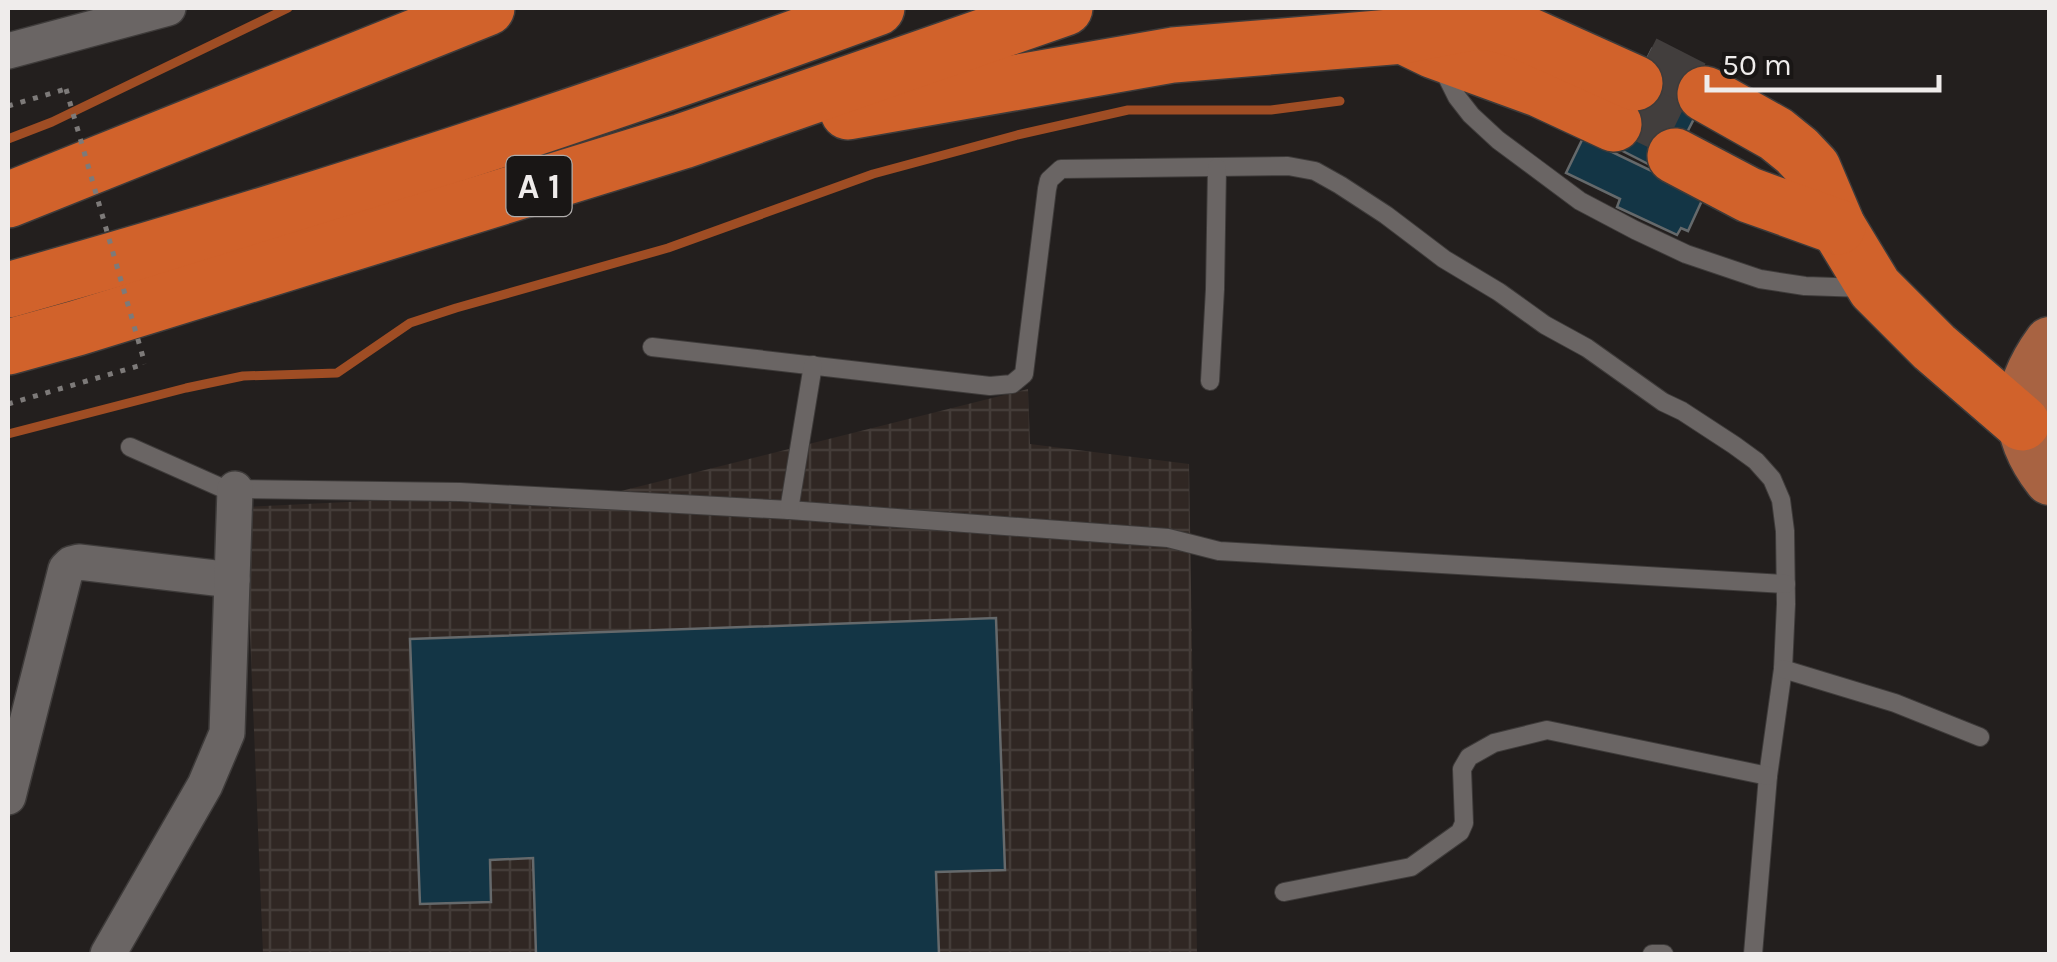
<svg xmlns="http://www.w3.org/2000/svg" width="2057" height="962" viewBox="0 0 2057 962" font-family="Karla,sans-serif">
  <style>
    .industrial { fill: url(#industrial-grid) }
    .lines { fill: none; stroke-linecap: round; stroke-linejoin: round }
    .stream { stroke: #9f4d24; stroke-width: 9 }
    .building { fill: #133545; stroke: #65696b; stroke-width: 2.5 }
    .motorway-tunnel { stroke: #423e3d; stroke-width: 55; stroke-dasharray: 55 28; stroke-linecap: butt }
    .service-casing { stroke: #3e3b3a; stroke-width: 20 }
    .minor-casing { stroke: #3e3b3a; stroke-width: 38 }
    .primary-casing { stroke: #3e3b3a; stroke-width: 55 }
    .motorway-casing { stroke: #3e3b3a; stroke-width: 58 }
    .path { stroke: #7d7a79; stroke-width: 5; stroke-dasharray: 5 8; stroke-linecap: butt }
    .service { stroke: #6a6564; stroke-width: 18 }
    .minor { stroke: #6a6564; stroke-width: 35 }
    .primary { stroke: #a86342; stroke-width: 52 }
    .motorway { stroke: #d1622b; stroke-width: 55 }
    .path-bridge { stroke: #7d7a79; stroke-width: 5; stroke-dasharray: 5 8; stroke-linecap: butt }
    .labels { text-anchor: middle; stroke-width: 8; stroke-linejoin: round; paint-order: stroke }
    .shield { fill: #191615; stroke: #afacab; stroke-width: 2.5 }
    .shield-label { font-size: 35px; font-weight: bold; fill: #efeceb }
  </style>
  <defs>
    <pattern id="industrial-grid" width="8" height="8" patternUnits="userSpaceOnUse" patternTransform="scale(2.5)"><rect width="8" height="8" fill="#302723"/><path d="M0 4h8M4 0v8" fill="none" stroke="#443c38"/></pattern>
  </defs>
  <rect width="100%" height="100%" fill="#231f1e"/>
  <path class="industrial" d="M1028,389L1030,444L1189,464L1197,954H263L245,507L388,500L565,505Z"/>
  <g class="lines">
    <g class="stream">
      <path d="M8,139L52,122L288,8"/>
      <path d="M8,434L186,388L243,376L337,373L410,323L456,308L668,248L873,174L1017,135L1128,110H1271L1340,101"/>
    </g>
  </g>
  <g class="building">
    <path d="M1652,49L1714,80L1666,173L1605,142Z"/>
    <path d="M1583,138L1704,196L1688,231L1681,228L1677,235L1617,207L1620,199L1566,173Z"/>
    <path d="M996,618L1005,870L936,872L939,954H536L533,858L490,860L491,902L420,904L410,639Z"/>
  </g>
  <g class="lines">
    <g class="motorway-tunnel">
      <path d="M1644,63L1705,94"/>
      <path d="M1624,105L1686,135"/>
    </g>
    <defs>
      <g id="service">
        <path d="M1443,69L1457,97L1471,115L1498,140L1580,201L1635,230L1686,254L1760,279L1805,286L1864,288"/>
        <path d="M652,347L990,386L1012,384L1024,374L1047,189L1049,180L1061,169L1288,166L1315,171L1340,185L1386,215L1444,259L1499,292L1545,325L1587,348L1663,402L1682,411L1734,445L1756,461L1772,479L1781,500L1785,531L1786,604L1783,669L1768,776L1753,954"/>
        <path d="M1210,381L1215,289L1217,168"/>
        <path d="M130,447L220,487L235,489L460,492L789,510L1168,538L1219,551L1786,584"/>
        <path d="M789,510L813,365"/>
        <path d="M1783,669L1895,703L1980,737"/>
        <path d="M1284,892L1411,867L1460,832L1464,823L1462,769L1469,757L1494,743L1547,730L1768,776"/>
        <path d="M1652,954H1664"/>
      </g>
      <g id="minor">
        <path d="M8,51L168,8"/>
        <path d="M8,797L66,569L71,564L79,562L232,580"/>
        <path d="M108,954L205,785L227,733L235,489"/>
      </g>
      <path id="primary" d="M2050,343C2015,391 2013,431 2050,479"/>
      <g id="motorway">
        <path d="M1403,36L1434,51L1541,90L1614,124"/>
        <path d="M1705,94L1776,134L1797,151L1813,168L1838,227L1875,288L1934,347L2022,423"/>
        <path d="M848,112L1173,55L1403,36L1471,23H1491L1517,30L1635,83"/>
        <path d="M1675,156L1749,195L1838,227"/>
        <path d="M8,200L487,8"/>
        <path d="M8,290C301,208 591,113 877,8"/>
        <path d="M8,347L77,328L683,141L1065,8"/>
      </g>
    </defs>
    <use href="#service" class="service-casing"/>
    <use href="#minor" class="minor-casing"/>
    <use href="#primary" class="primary-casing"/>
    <use href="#motorway" class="motorway-casing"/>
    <g class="path">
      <path d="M8,106L66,89"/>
      <path d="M8,404L145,364"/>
    </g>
    <use href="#service" class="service"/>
    <use href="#minor" class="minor"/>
    <use href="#primary" class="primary"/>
    <use href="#motorway" class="motorway"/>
    <path class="path-bridge" d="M66,89L145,364"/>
  </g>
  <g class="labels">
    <rect class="shield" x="506.5" y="156" width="65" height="60" rx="8"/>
    <g class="shield-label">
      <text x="539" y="198">A 1</text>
    </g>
  </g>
  <rect width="2057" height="962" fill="none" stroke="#efeceb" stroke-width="20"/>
  <path d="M1707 75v15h232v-15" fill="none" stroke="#efeceb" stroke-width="5"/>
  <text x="1722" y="75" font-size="30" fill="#efeceb" stroke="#191615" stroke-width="8" paint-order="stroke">50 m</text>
</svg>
